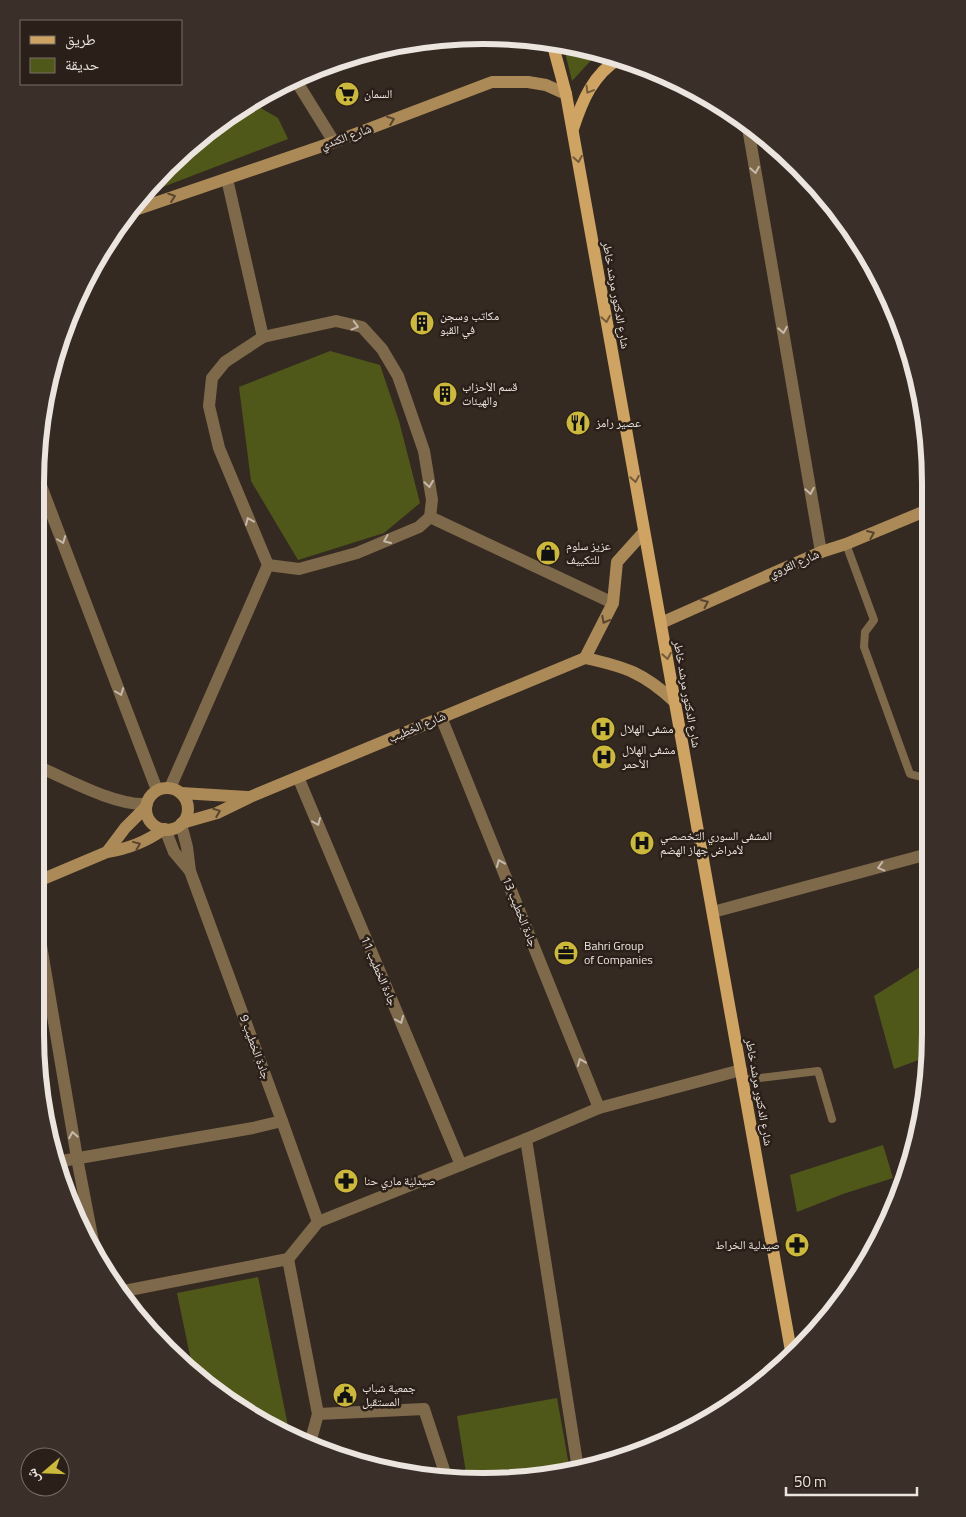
<svg xmlns="http://www.w3.org/2000/svg" width="966" height="1517" viewBox="0 0 966 1517" font-family="'Titillium Web','Noto Naskh Arabic',sans-serif">
  <style>
    .green { fill: #505819 }
    .lines { fill: none; stroke-linecap: round; stroke-linejoin: round }
    .service { stroke: #7e694a; stroke-width: 8 }
    .minor { stroke: #7e694a; stroke-width: 12 }
    .secondary { stroke: #ac8a58; stroke-width: 12 }
    .primary { stroke: #cfa462; stroke-width: 12 }
    .oneway { stroke: #755b3a }
    .oneway2 { stroke: #58452f }
    .oneway3 { stroke: #c6b9ab }
    .labels { text-anchor: middle; stroke-width: 5; stroke-linejoin: round; paint-order: stroke }
    .poi-label { font-size: 12px; fill: #ece4df; stroke: #2b2019; text-anchor: start }
    .street-label { font-size: 12px; fill: #ece4df; stroke: #2b2019 }
    .rim { fill: none; stroke: #ece4df; stroke-width: 6 }
  </style>
  <rect width="100%" height="100%" fill="#352a22"/>
  <g class="green">
    <path d="M563,44L599,50L603,52L594,57L572,81Z"/>
    <path d="M250,102L278,118L288,139L142,195L188,146Z"/>
    <path d="M330,351L380,365L399,421L420,503L384,533L298,560L251,481L239,387Z"/>
    <path d="M928,962L927,1057L894,1069L874,996Z"/>
    <path d="M883,1145L893,1178L843,1194L797,1212L790,1175Z"/>
    <path d="M258,1277L289,1431L211,1390L193,1370L177,1293Z"/>
    <path d="M557,1398L570,1471L483,1482L467,1479L457,1416Z"/>
  </g>
  <g class="lines">
    <g class="service">
      <path d="M846,544L874,620L865,632L864,647L910,774L929,779"/>
      <path d="M743,1080L818,1071L832,1119"/>
    </g>
    <g class="minor">
      <path d="M295,79L334,142"/>
      <path d="M747,122L821,552"/>
      <path d="M227,179L263,337"/>
      <path d="M38,478L157,790"/>
      <path d="M430,517L613,603"/>
      <path d="M441,717L599,1108"/>
      <path d="M37,766C67,779 115,806 147,804"/>
      <path d="M298,777L461,1165"/>
      <path d="M170,788L268,565L219,448L209,406L212,378L225,362L263,337L336,321L362,327L382,349L398,376L424,451L432,500L430,517L419,527L357,553L299,569L268,565"/>
      <path d="M181,824L187,847L190,871L282,1121L318,1222"/>
      <path d="M165,829L174,852L190,871"/>
      <path d="M713,912L928,854"/>
      <path d="M36,916L77,1158L95,1252"/>
      <path d="M526,1139L578,1469"/>
      <path d="M56,1162L253,1128L282,1121"/>
      <path d="M288,1259L318,1414L310,1443"/>
      <path d="M119,1292L288,1259L318,1222L526,1139L599,1108L741,1070"/>
      <path d="M318,1414L424,1409L446,1476"/>
    </g>
    <g class="secondary">
      <path d="M126,213L334,142L492,82H528L546,85L566,94"/>
      <path d="M661,623L821,552L846,544L930,509"/>
      <path d="M585,658L613,603L617,562L644,532"/>
      <circle cx="167" cy="809" r="21"/>
      <path d="M181,793L247,797"/>
      <path d="M182,823L217,813L250,797L585,658C626,667 644,673 675,702"/>
      <path d="M107,852L125,828L146,807"/>
      <path d="M36,882L107,852C128,849 146,842 164,829"/>
    </g>
    <g class="primary">
      <path d="M552,42L566,94L791,1351"/>
      <path d="M573,129C582,101 593,74 620,58"/>
    </g>
  </g>
  <defs><path id="oneway-chevron" d="M-2-3.5L2.5 0L-2 3.5" fill="none" stroke-width="1.6" stroke-linecap="round" stroke-linejoin="round" transform="scale(1.25)"/></defs>
  <g class="oneway">
    <use href="#oneway-chevron" transform="translate(589 90) rotate(121)"/>
    <use href="#oneway-chevron" transform="translate(578 159) rotate(80)"/>
    <use href="#oneway-chevron" transform="translate(606 319) rotate(80)"/>
    <use href="#oneway-chevron" transform="translate(635 479) rotate(80)"/>
    <use href="#oneway-chevron" transform="translate(667 656) rotate(80)"/>
  </g>
  <g class="oneway2">
    <use href="#oneway-chevron" transform="translate(391 120) rotate(-21)"/>
    <use href="#oneway-chevron" transform="translate(172 197) rotate(-19)"/>
    <use href="#oneway-chevron" transform="translate(871 534) rotate(-23)"/>
    <use href="#oneway-chevron" transform="translate(705 603) rotate(-24)"/>
    <use href="#oneway-chevron" transform="translate(605 620) rotate(118)"/>
    <use href="#oneway-chevron" transform="translate(217 812) rotate(-21)"/>
    <use href="#oneway-chevron" transform="translate(137 845) rotate(-22)"/>
  </g>
  <g class="oneway3">
    <use href="#oneway-chevron" transform="translate(755 170) rotate(80)"/>
    <use href="#oneway-chevron" transform="translate(355 326) rotate(15)"/>
    <use href="#oneway-chevron" transform="translate(783 330) rotate(80)"/>
    <use href="#oneway-chevron" transform="translate(429 484) rotate(81)"/>
    <use href="#oneway-chevron" transform="translate(810 491) rotate(80)"/>
    <use href="#oneway-chevron" transform="translate(249 521) rotate(-113)"/>
    <use href="#oneway-chevron" transform="translate(62 540) rotate(69)"/>
    <use href="#oneway-chevron" transform="translate(387 540) rotate(157)"/>
    <use href="#oneway-chevron" transform="translate(120 692) rotate(69)"/>
    <use href="#oneway-chevron" transform="translate(317 822) rotate(67)"/>
    <use href="#oneway-chevron" transform="translate(500 863) rotate(-112)"/>
    <use href="#oneway-chevron" transform="translate(881 867) rotate(165)"/>
    <use href="#oneway-chevron" transform="translate(400 1020) rotate(67)"/>
    <use href="#oneway-chevron" transform="translate(581 1062) rotate(-112)"/>
    <use href="#oneway-chevron" transform="translate(73 1135) rotate(-100)"/>
  </g>
  <defs>
    <symbol id="supermarket-disc" viewBox="-11 -11 22 22"><circle r="9.5" fill="#ccb939" stroke="#2b2019"/><path d="M-6-5.5h2.5l.6 2H6L4.5 2H-2.5L-4.4-4H-6ZM-1.5 3.2a1.3 1.3 0 1 0 .1 0ZM3 3.2a1.3 1.3 0 1 0 .1 0Z" fill="#111"/></symbol>
    <symbol id="building-disc" viewBox="-11 -11 22 22"><circle r="9.5" fill="#ccb939" stroke="#2b2019"/><path d="M-4-6H4V6H1V3H-1V6H-4ZM-2.5-4.3h1.7v1.8h-1.7ZM.8-4.3h1.7v1.8H.8ZM-2.5-1h1.7V.8h-1.7ZM.8-1h1.7V.8H.8Z" fill="#111"/></symbol>
    <symbol id="restaurant-disc" viewBox="-11 -11 22 22"><circle r="9.5" fill="#ccb939" stroke="#2b2019"/><path d="M-5-6h1v4h1v-4h1v4h1v-4h1v5L-1.5 .5V6h-2V.5L-5-1ZM5-6V6H3V1.5H1.5Q1.5-4 5-6Z" fill="#111"/></symbol>
    <symbol id="shop-disc" viewBox="-11 -11 22 22"><circle r="9.5" fill="#ccb939" stroke="#2b2019"/><path d="M-5-2.5h2.3a2.7 3.5 0 0 1 5.4 0H5L5.5 6h-11ZM-1.5-2.5h3a1.5 2.3 0 0 0-3 0Z" fill="#111"/></symbol>
    <symbol id="hospital-disc" viewBox="-11 -11 22 22"><circle r="9.5" fill="#ccb939" stroke="#2b2019"/><path d="M-5-5h3v3.5h4V-5h3V5h-3V1.5h-4V5h-3Z" fill="#111"/></symbol>
    <symbol id="office-disc" viewBox="-11 -11 22 22"><circle r="9.5" fill="#ccb939" stroke="#2b2019"/><path d="M-6-3h4V-5.5h4V-3h4V5H-6ZM-1-4.5V-3h2v-1.5ZM-6 0V1H6V0Z" fill="#111"/></symbol>
    <symbol id="pharmacy-disc" viewBox="-11 -11 22 22"><circle r="9.5" fill="#ccb939" stroke="#2b2019"/><path d="M-2-6h4v4h4v4h-4v4h-4v-4h-4v-4h4Z" fill="#111"/></symbol>
    <symbol id="civic-disc" viewBox="-11 -11 22 22"><circle r="9.5" fill="#ccb939" stroke="#2b2019"/><path d="M-.6-6.5H3V-4.5H.6V-3L4-1V1h2V6H-6V1h2V-1L-.6-3ZM-1.2 2.5V6h2.4V2.5Z" fill="#111"/></symbol>
  </defs>
  <g fill-rule="evenodd">
    <use href="#supermarket-disc" x="333" y="80" width="28" height="28"/>
    <use href="#building-disc" x="408" y="309" width="28" height="28"/>
    <use href="#building-disc" x="431" y="380" width="28" height="28"/>
    <use href="#restaurant-disc" x="564" y="409" width="28" height="28"/>
    <use href="#shop-disc" x="534" y="539" width="28" height="28"/>
    <use href="#hospital-disc" x="589" y="715" width="28" height="28"/>
    <use href="#hospital-disc" x="590" y="743" width="28" height="28"/>
    <use href="#hospital-disc" x="628" y="829" width="28" height="28"/>
    <use href="#office-disc" x="552" y="939" width="28" height="28"/>
    <use href="#pharmacy-disc" x="332" y="1167" width="28" height="28"/>
    <use href="#pharmacy-disc" x="783" y="1231" width="28" height="28"/>
    <use href="#civic-disc" x="331" y="1381" width="28" height="28"/>
  </g>
  <g class="labels">
    <g class="poi-label">
      <text x="364" y="98">السمان</text>
      <text x="440" y="320">مكاتب وسجن<tspan x="440" dy="14">في القبو</tspan></text>
      <text x="462" y="391">قسم الأحزاب<tspan x="462" dy="14">والهيئات</tspan></text>
      <text x="596" y="427">عصير رامز</text>
      <text x="566" y="550">عزيز سلوم<tspan x="566" dy="14">للتكييف</tspan></text>
      <text x="620" y="733">مشفى الهلال</text>
      <text x="622" y="754">مشفى الهلال<tspan x="622" dy="14">الأحمر</tspan></text>
      <text x="660" y="840">المشفى السوري التخصصي<tspan x="660" dy="14">لأمراض جهاز الهضم</tspan></text>
      <text x="584" y="950">Bahri Group<tspan x="584" dy="14">of Companies</tspan></text>
      <text x="364" y="1185">صيدلية ماري حنا</text>
      <text x="780" y="1249" text-anchor="end">صيدلية الخراط</text>
      <text x="362" y="1392">جمعية شباب<tspan x="362" dy="14">المستقبل</tspan></text>
    </g>
    <g class="street-label">
      <text transform="translate(346 137) rotate(-20)" y="4">شارع الكندي</text>
      <text transform="translate(616 295) rotate(80)" y="4">شارع الدكتور مرشد خاطر</text>
      <text transform="translate(794 564) rotate(-23)" y="4">شارع القروي</text>
      <text transform="translate(687 694) rotate(80)" y="4">شارع الدكتور مرشد خاطر</text>
      <text transform="translate(417 727) rotate(-23)" y="4">شارع الخطيب</text>
      <text transform="translate(520 912) rotate(68)" y="4">جادة الخطيب 13</text>
      <text transform="translate(379 971) rotate(67)" y="4">جادة الخطيب 11</text>
      <text transform="translate(255 1047) rotate(70)" y="4">جادة الخطيب 9</text>
      <text transform="translate(759 1092) rotate(80)" y="4">شارع الدكتور مرشد خاطر</text>
    </g>
  </g>
  <path d="M0 0H966V1517H0ZM483 44H483A439 439 0 0 1 922 483V1034A439 439 0 0 1 483 1473H483A439 439 0 0 1 44 1034V483A439 439 0 0 1 483 44Z" fill="#3a3029" fill-rule="evenodd"/>
  <path class="rim" d="M483 44H483A439 439 0 0 1 922 483V1034A439 439 0 0 1 483 1473H483A439 439 0 0 1 44 1034V483A439 439 0 0 1 483 44Z"/>
  <rect x="20" y="20" width="162" height="65" fill="#2b2019" stroke="#786e68"/>
  <rect x="30" y="36" width="25" height="8" fill="#cfa462" stroke="#786e68"/>
  <text x="65" y="45" font-size="15" fill="#ece4df">طريق</text>
  <rect x="30" y="58" width="25" height="15" fill="#505819" stroke="#786e68"/>
  <text x="65" y="70" font-size="15" fill="#ece4df">حديقة</text>
  <g transform="translate(45 1472) rotate(251)"><circle r="24" fill="#2b2019" stroke="#786e68"/>
  <path d="M0-4L9 19L0 12L-9 19Z" fill="#ccb939"/>
  <text y="-8" font-size="14" font-weight="bold" text-anchor="middle" fill="#ece4df">ش</text>
  </g>
  <path d="M786 1487v8h131v-8" fill="none" stroke="#ece4df" stroke-width="2.5"/>
  <text x="794" y="1487" font-size="15" fill="#ece4df" stroke="#2b2019" stroke-width="4" paint-order="stroke">50 m</text>
</svg>
